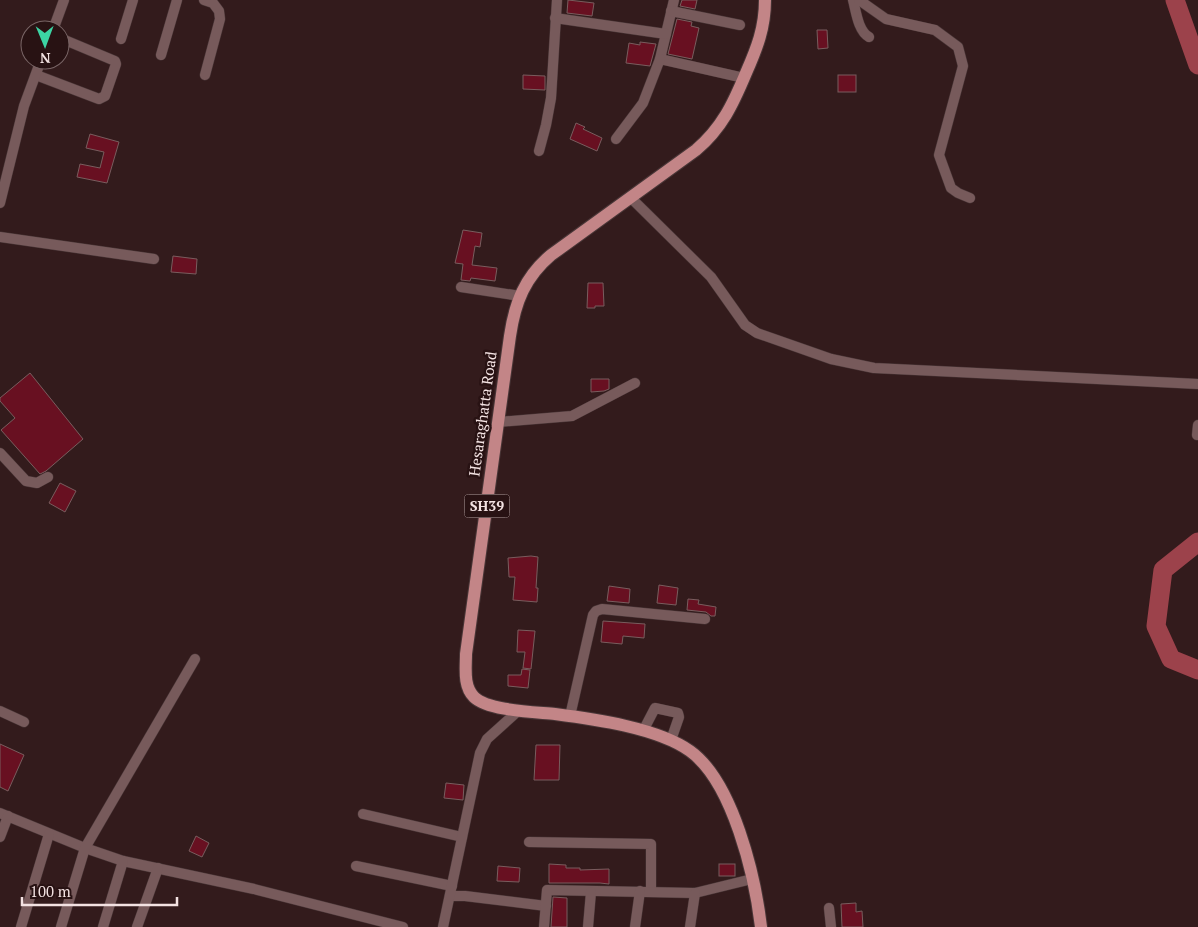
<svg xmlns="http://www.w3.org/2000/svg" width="1198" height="927" viewBox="0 0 1198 927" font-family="'PT Serif',serif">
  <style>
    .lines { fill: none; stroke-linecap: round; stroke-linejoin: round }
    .river { stroke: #9c424b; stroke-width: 19 }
    .building { fill: #681021; stroke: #795d5e }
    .minor-casing { stroke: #493637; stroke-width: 11 }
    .major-casing { stroke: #493637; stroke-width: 14 }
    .minor { stroke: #775a5b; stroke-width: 10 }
    .major { stroke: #c38587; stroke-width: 12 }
    .labels { text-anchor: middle; stroke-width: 5; stroke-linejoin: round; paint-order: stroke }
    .shield { fill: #281213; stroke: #b6a4a4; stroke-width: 1 }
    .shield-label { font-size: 14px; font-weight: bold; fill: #f3e2e2 }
    .street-label { font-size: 15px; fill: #f3e2e2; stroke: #281213 }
  </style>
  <rect width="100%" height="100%" fill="#331b1c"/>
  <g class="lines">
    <g class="river">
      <path d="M1175,0L1198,65"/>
      <path d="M1198,542L1163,570L1156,626L1171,659L1198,670"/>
    </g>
  </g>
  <g class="building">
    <path d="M568,0L594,3L592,16L567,13Z"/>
    <path d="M682,0H697L695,9L680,6Z"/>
    <path d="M677,19L692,22L691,26L699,28L692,59L668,54Z"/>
    <path d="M817,30H827L828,48L818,49Z"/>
    <path d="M640,42L656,44L650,66L626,63L629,43L640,45Z"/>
    <path d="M523,75L545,76V90L523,89Z"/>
    <rect x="838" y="75" width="18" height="17"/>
    <path d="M576,123L585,127L583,129L602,138L597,151L570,139Z"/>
    <path d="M90,134L119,142L107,183L77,177L80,164L100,168L104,152L86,148Z"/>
    <path d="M463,230L482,233L480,247L475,246L472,265L497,268L495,281L471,278L470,281L461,280L463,264L455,263Z"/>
    <path d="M173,256L197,259L196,274L171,272Z"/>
    <path d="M588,283H603L604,306H595V308H587Z"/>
    <path d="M30,373L83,439L46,471L40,474L1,430L15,418L0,401V398Z"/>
    <path d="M591,379H609V389L604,391L591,392Z"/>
    <path d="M60,483L76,491L65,512L49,503Z"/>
    <path d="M531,556L538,557L536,588H538L537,602L513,600L515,577H509L508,558Z"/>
    <path d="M659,585L678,588L676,605L657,603Z"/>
    <path d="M609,586L630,589L629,603L607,601Z"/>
    <path d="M688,599L699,600L698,604L716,607L715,616H711L706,612L687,610Z"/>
    <path d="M603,621L645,624L644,638L623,636L622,644L601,642Z"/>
    <path d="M518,630L535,631L531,669L523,668L525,652H517Z"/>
    <path d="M522,669L530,670L528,688L508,686V675H521Z"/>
    <path d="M0,744L24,755L8,791L0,787Z"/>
    <path d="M536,745H560L559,780H534Z"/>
    <path d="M446,783L464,785L463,800L444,798Z"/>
    <path d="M196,836L209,843L202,857L189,851Z"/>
    <path d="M549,864L566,865V868H580V870L609,869V884L600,883H549Z"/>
    <rect x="719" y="864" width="16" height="12"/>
    <path d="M498,866L520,868L519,882L497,881Z"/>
    <path d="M553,897L567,898V927H551Z"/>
    <path d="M856,903V912L862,911L863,927H842L841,904Z"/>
  </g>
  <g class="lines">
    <defs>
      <g id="minor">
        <path d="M204,0L213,3L219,11L220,19L205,75"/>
        <path d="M674,0L660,59L744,78"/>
        <path d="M853,0C856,11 858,31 869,37"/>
        <path d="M859,0L886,19L935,30L958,47L963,66L939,155L951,188L958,193L970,198"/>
        <path d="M671,11L740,25"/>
        <path d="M555,18L666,34"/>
        <path d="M53,30L64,0"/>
        <path d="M121,39L133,0"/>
        <path d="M161,55L177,0"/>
        <path d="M36,75L99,99L105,96L116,64L115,61L60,38"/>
        <path d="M616,139L643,103L660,59"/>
        <path d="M539,151L546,125L551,98L557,0"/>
        <path d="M631,198L711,277L745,325L757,333L831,359L874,368L1198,384"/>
        <path d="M0,203L24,106L41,60"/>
        <path d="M0,237L154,259"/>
        <path d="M461,287L520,296"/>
        <path d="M498,422L572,416L635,383"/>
        <path d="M1197,435L1198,425"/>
        <path d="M0,453L26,481L37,483L48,477"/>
        <path d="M0,711L24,722"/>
        <path d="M570,716L593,615L596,611L602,609L705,619"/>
        <path d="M643,731L655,708L678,713L679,717L671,740"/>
        <path d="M0,813L85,848L123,861L254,889L403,927"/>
        <path d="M363,814L462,837"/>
        <path d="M0,837L8,816"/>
        <path d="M529,842L651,844V891"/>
        <path d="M356,866L452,886"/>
        <path d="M450,896H465L546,906"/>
        <path d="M829,908L831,927"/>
        <path d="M21,927L49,834"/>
        <path d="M61,927L85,848L195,659"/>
        <path d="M103,927L123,861"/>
        <path d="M137,927L158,868"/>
        <path d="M443,927L480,753L487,739L518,711"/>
        <path d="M544,927L547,890L695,893L752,879"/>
        <path d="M588,927L591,892"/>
        <path d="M635,927L640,891"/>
        <path d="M690,927L695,893"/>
      </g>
      <path id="major" d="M761,927C755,876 733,782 690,751C658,728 594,719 555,714C536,712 488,711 474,697C463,686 466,668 466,654L510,336C515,302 525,277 551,255L696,150C722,128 733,104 746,73C757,48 765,28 765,0"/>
    </defs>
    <use href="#minor" class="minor-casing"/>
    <use href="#major" class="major-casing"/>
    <use href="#minor" class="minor"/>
    <use href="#major" class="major"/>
  </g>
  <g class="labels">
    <rect class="shield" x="464.5" y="494.5" width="45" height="23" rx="4"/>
    <g class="shield-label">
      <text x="487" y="511">SH39</text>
    </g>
    <g class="street-label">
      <text transform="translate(483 414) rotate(-82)" y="5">Hesaraghatta Road</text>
    </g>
  </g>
  <g transform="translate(45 45) rotate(179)"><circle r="24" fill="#281213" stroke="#796566"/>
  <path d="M0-4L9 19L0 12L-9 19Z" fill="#3cd4a4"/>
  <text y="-8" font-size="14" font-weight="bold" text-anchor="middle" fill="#f3e2e2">N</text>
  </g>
  <path d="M22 897v8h155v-8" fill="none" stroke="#f3e2e2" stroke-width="2.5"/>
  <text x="30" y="897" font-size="15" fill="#f3e2e2" stroke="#281213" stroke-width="4" paint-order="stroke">100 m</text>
</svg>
